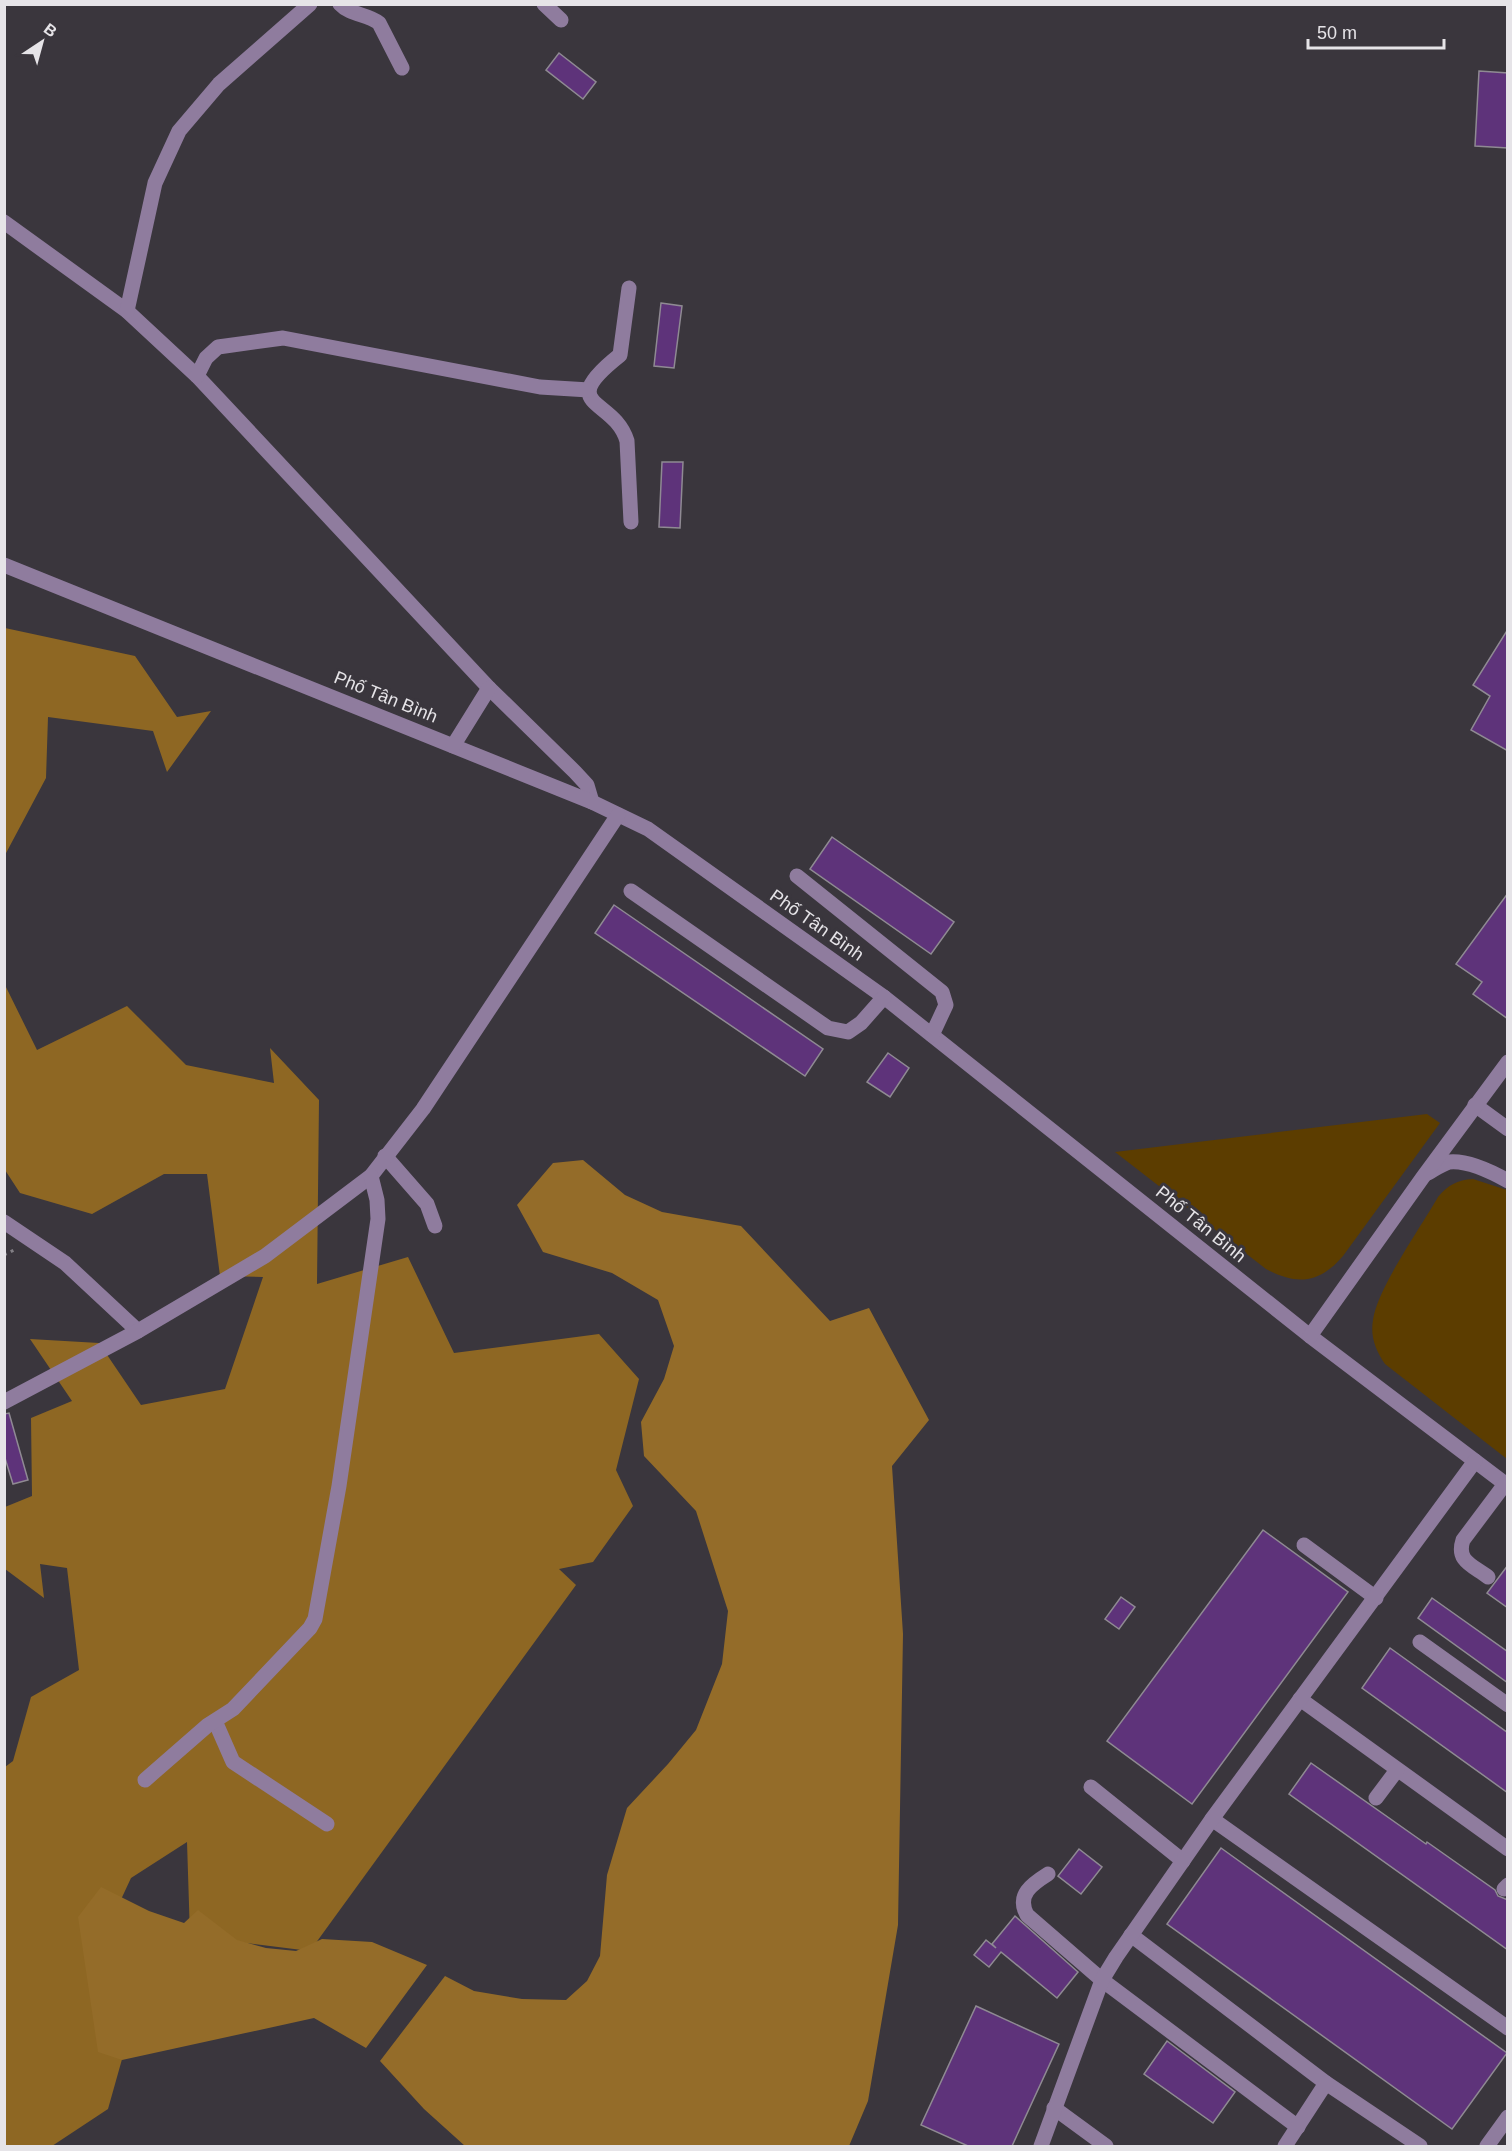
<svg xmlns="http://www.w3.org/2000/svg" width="1512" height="2151" viewBox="0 0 1512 2151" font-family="Arial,sans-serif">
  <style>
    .green { fill: #5c3d00 }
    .forest { fill: #8e6723 }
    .water { fill: #946c29 }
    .building { fill: #5e337a; stroke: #8f8a93; stroke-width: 1.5 }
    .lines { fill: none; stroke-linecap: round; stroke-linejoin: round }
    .path { stroke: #827f85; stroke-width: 3; stroke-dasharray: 3 4.5; stroke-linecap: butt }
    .minor { stroke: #8f7c9e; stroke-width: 15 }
    .labels { text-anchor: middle; stroke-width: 6; stroke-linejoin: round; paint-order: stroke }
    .street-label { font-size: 18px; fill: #e6e4e8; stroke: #3a363d }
  </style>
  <rect width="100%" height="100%" fill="#3a363d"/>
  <g class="green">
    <path d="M1427,1114L1440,1123L1343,1256C1320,1283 1297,1286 1266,1269L1115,1152Z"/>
    <path d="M1473,1179L1507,1190V1459L1385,1364C1376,1351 1370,1337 1373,1320C1377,1289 1421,1227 1438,1197C1448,1185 1457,1180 1473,1179Z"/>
  </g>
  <g class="forest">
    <path d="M5,628L135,656L177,717L211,711L167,772L153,731L48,717L46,778L5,855Z"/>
    <path d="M4,983L37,1050L127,1006L186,1065L274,1083L270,1048L319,1100L317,1284L408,1257L454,1353L599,1334L639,1379L616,1470L633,1506L593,1562L559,1569L576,1585L310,1951L190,1936L187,1842L131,1878L104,1936L126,2045L108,2109L52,2146H4L5,1767L13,1761L31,1697L79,1670L67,1568L40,1564L44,1598L5,1569V1507L32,1496L31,1418L72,1401L30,1339L99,1343L141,1405L225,1389L263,1277L220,1276L207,1174H164L92,1214L20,1193L5,1170Z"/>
  </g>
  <g class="water">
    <path d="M583,1160L625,1195L662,1212L741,1226L830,1321L869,1308L929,1420L892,1466L903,1634L898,1925L868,2101L849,2146H465L424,2109L380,2061L445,1976L474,1991L522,1999L566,2000L587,1981L600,1956L607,1875L627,1808L668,1764L696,1730L722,1664L728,1611L696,1511L644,1456L641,1422L664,1379L674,1346L658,1300L612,1273L543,1252L517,1205L553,1163Z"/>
    <path d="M101,1887L149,1911L184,1923L198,1910L237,1940L266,1948L296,1951L322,1939L372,1942L427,1965L366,2048L314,2018L122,2060L98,2052L78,1917Z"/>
  </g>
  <g class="building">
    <path d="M559,53L596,82L583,99L546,70Z"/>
    <path d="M1479,71L1508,73V148L1475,146Z"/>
    <path d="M661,303L682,306L674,368L654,366Z"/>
    <path d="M662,462H683L680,528L659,527Z"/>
    <path d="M1508,629V751L1471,730L1490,696L1473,685Z"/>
    <path d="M832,837L954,922L931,954L810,869Z"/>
    <path d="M1508,893V1019L1473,994L1482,982L1456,964Z"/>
    <path d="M614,905L823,1049L805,1076L595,933Z"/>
    <path d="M888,1053L909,1068L890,1097L867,1082Z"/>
    <path d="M9,1413L28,1480L13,1484L4,1455V1414Z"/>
    <path d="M1263,1530L1348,1592L1192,1804L1107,1741Z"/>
    <path d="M1508,1565V1608L1487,1593Z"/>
    <path d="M1121,1597L1135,1607L1119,1629L1105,1619Z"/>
    <path d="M1432,1598L1508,1652V1683L1418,1618Z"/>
    <path d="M1390,1648L1508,1733V1793L1362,1688Z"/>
    <path d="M1311,1763L1426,1844L1427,1842L1495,1890L1498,1896L1508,1900V1950L1289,1794Z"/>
    <path d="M1221,1848L1507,2053L1452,2129L1167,1924Z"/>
    <path d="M1079,1849L1102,1867L1081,1894L1058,1876Z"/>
    <path d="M1015,1916L1078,1972L1057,1998L1001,1952L989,1967L974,1955L986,1940L996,1948L992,1944Z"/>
    <path d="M976,2006L1059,2044L1012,2146H968L921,2125Z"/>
    <path d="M1167,2041L1235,2092L1213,2123L1144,2074Z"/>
  </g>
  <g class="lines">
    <path class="path" d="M4,1255L16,1249"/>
    <g class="minor">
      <path d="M340,4C350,15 368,14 379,23L402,68"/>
      <path d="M544,4L561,20"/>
      <path d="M4,222L127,311L197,376L489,688L575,772L587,785L592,802"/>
      <path d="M629,288L620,355C553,408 614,397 627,441L631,522"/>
      <path d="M127,311L155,183L179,131L219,84L310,4"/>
      <path d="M197,376L206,358L218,347L283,338L540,387L589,390"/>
      <path d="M4,565L592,802L648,829L884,997L1310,1336L1508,1486"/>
      <path d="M453,746L489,688"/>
      <path d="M797,876L942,992L946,1005L932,1035"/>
      <path d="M631,891L828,1028L848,1032L861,1023L884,997"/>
      <path d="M1475,1105L1508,1129"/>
      <path d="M385,1156L427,1204L435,1226"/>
      <path d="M1428,1173C1435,1169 1442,1164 1449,1162C1468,1160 1492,1172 1508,1181"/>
      <path d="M4,1222L65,1263L138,1331"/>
      <path d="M1310,1336L1423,1177L1508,1062"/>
      <path d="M4,1402L138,1331L265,1256L371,1176L423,1109L618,815"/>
      <path d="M1304,1545L1376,1598"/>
      <path d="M1488,1577C1472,1565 1456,1561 1463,1540L1505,1484"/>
      <path d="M1420,1642L1508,1705"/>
      <path d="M1300,1699L1508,1849"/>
      <path d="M215,1721L233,1762L327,1824"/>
      <path d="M145,1780L208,1725L233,1709L310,1628L315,1619L339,1486L378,1219L377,1200L371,1176"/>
      <path d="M1091,1787L1183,1861"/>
      <path d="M1376,1798L1397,1770"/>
      <path d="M1212,1819L1508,2028"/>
      <path d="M1048,1874C1032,1884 1016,1895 1027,1915L1102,1980L1298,2127"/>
      <path d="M1504,1889L1508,1885"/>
      <path d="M1131,1935L1326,2083L1420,2146"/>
      <path d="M1054,2108L1106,2146"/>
      <path d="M1041,2146L1102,1980L1116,1957L1212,1819L1475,1461"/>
      <path d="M1285,2146L1326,2083"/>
      <path d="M1487,2146L1508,2117"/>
    </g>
  </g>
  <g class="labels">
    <g class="street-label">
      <text transform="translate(386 697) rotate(22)" y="6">Phố Tân Bình</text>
      <text transform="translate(817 925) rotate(35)" y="6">Phố Tân Bình</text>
      <text transform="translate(1201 1224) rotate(39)" y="6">Phố Tân Bình</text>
    </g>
  </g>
  <rect width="1512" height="2151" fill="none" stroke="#e6e4e8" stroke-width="12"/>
  <g transform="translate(42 42) rotate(36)" stroke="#3a363d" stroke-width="4.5" paint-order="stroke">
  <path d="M0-4.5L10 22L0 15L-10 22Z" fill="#e6e4e8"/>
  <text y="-9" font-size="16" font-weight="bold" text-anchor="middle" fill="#e6e4e8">B</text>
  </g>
  <path d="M1308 39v9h136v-9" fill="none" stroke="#e6e4e8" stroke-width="3"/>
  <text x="1317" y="39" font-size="18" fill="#e6e4e8" stroke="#3a363d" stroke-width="4.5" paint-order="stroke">50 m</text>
</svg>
